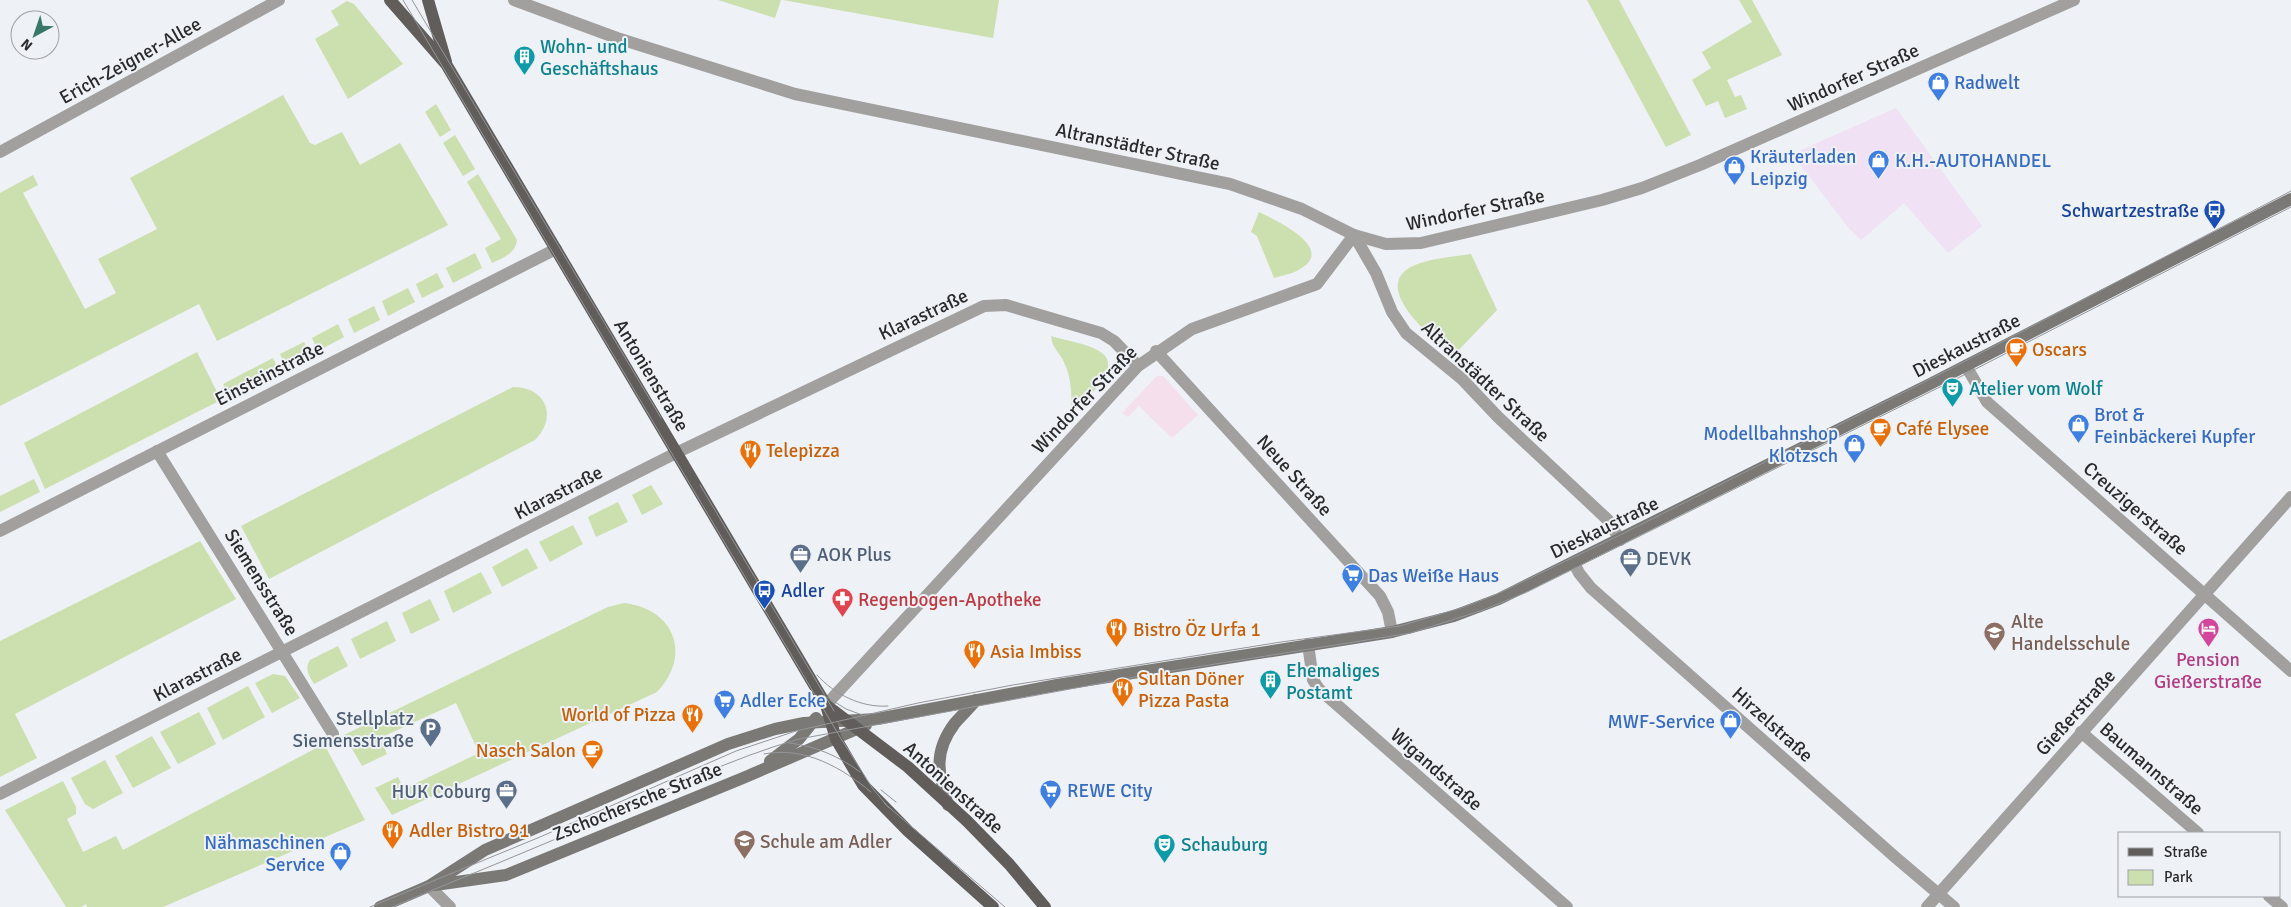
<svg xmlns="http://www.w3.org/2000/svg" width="2291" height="907" viewBox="0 0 2291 907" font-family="Signika,sans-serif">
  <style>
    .commercial { fill: #f0e1f4 }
    .industrial { fill: #f6dfed }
    .green { fill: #ccdfae }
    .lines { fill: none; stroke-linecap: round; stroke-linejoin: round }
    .minor { stroke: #a1a09e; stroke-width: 12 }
    .tertiary { stroke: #a1a09e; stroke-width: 12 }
    .secondary { stroke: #7b7976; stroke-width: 12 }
    .primary { stroke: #605d5a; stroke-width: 12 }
    .tram { stroke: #94969a; stroke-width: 1 }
    .labels { text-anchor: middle; stroke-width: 4; stroke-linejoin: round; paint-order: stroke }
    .culture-label { font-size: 19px; fill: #0d838f; stroke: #eef1f6; text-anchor: start }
    .street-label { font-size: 19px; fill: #292a2c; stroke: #eef1f6 }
    .shop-label { font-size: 19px; fill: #366cbe; stroke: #eef1f6; text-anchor: start }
    .transit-label { font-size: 19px; fill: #164399; stroke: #eef1f6; text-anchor: end }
    .food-label { font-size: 19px; fill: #c56008; stroke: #eef1f6; text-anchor: start }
    .service-label { font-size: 19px; fill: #4e5e75; stroke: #eef1f6; text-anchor: start }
    .health-label { font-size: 19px; fill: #be3a42; stroke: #eef1f6; text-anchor: start }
    .education-label { font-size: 19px; fill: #785e54; stroke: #eef1f6; text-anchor: start }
    .hotel-label { font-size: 19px; fill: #b23c85; stroke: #eef1f6 }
  </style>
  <rect width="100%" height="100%" fill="#eef1f6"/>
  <path class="commercial" d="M1896,108L1982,226L1948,253L1904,203L1861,240L1848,227L1792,154Z"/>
  <path class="industrial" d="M1157,376H1163L1198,415L1172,438L1139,406L1128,417L1122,413Z"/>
  <g class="green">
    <path d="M718,0H781L775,18Z"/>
    <path d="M783,0H999L993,38Z"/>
    <path d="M1587,0H1619L1691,135L1666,147Z"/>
    <path d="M1739,0H1752L1782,55L1727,80L1735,97L1741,95L1747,109L1725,118L1718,101L1706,106L1692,80L1711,68L1702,52L1752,22Z"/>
    <path d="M347,1L354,4L403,64L348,99L315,39L339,25L331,11Z"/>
    <path d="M283,95L310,143L315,145L342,132L360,165L400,143L448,225L217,341L199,304L0,406V193L33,175L38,185L23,193L85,309L116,293L98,259L157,229L130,178Z"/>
    <path d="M436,104L451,130L440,137L425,112Z"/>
    <path d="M455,135L475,169L463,176L443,143Z"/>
    <path d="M478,174L517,240C515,254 504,257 492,263L485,248L501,239L467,182Z"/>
    <path d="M1259,212C1275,220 1337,248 1300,269C1293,274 1283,275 1274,278L1257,236L1251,232Z"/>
    <path d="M475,253L482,268L453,283L446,268Z"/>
    <path d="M1471,254L1497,310L1452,357C1435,339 1368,287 1413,266C1430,258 1452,257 1471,254Z"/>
    <path d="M437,273L444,287L422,298L416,284Z"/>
    <path d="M408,288L415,302L388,316L382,301Z"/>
    <path d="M374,306L380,320L354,333L348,319Z"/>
    <path d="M338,324L344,337L318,351L312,338Z"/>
    <path d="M1051,336C1066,341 1086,343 1099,351C1127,367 1083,401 1071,414C1072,395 1072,378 1063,360C1058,351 1052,347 1051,336Z"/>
    <path d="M304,342L311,355L286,367L280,354Z"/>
    <path d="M197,352L221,400L45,489L24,443Z"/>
    <path d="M273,358L279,371L229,396L223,384Z"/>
    <path d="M513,387C546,387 558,417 535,440L269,579L241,526Z"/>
    <path d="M34,479L40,492L0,512V496Z"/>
    <path d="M651,485L663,504L642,515L632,495Z"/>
    <path d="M618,502L628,522L596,537L588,517Z"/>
    <path d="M573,525L583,544L550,562L539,542Z"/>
    <path d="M200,541L236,599L15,714L37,758L0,777V641Z"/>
    <path d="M527,548L538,568L502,587L492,567Z"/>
    <path d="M481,572L492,593L453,613L444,591Z"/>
    <path d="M430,599L440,620L411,634L402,613Z"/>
    <path d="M624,603C675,609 692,655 657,692L392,815L375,788L398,777L404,789L479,753L456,703L380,738L387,754L362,766L344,735L608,607Z"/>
    <path d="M387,621L396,641L360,659L351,639Z"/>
    <path d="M338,646L348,666L314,684C309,675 304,669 310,660Z"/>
    <path d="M273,674L285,676L300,698L272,713L255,683Z"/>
    <path d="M248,686L265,717L223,740L207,708Z"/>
    <path d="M199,712L216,744L178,764L160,732Z"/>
    <path d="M152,736L171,768L133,788L115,756Z"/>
    <path d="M324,744L365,820L163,907H87L86,904L81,907H66L5,810L63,781L76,807V814L67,819L83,852L116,836L123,850Z"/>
    <path d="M105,760L123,793L93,809L85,804L71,778Z"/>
  </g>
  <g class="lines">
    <g class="minor">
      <path d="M1156,351L1380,596L1388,612L1392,632"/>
      <path d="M1966,366L1987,402L2291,671"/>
      <path d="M157,451L333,734"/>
      <path d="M0,531L556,249"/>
      <path d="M1574,563L1579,573L1591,588L1895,857L1954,907"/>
      <path d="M1308,644L1313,680L1319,689L1567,907"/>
      <path d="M826,705L1138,366L1192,329L1317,284L1354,235L1376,273L1392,312L1406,333L1462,379L1498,417L1608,520L1620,540"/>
      <path d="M2081,732L2198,833"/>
      <path d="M0,794L676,453L984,306L1006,305L1101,333L1114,341L1138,366"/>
      <path d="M429,886L450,907"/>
      <path d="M2269,896L2282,907"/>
    </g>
    <g class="tertiary">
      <path d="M514,0L617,38L795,94L1230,184L1302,209L1354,235L1386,244L1421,243L1602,200L1642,188L1700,165L2074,0"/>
      <path d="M0,152L279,0"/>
      <path d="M1927,907L2291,497"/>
    </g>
    <g class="secondary">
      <path d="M770,761L799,739L816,718"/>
      <path d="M948,805C938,773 933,752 955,723C962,715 970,708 976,700"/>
      <path d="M435,885L506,875L743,778L866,725"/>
      <path d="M380,907L429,886L485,850L728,744L775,729L804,723L877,719L1057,685L1392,632L1454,616L1499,599L1930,384L2291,199"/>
    </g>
    <g class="primary">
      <path d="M390,0L446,64L826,705L836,739L863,785L908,831L993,907"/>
      <path d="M428,0L446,62"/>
      <path d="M826,705L908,767L967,821L1009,864L1045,907"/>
    </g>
    <g class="tram">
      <path d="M403,0L840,737L873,789L889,808"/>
      <path d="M412,0L661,418"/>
      <path d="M700,485L834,711"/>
      <path d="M817,675C834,694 861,708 888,706"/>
      <path d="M827,697L846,709L865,716"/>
      <path d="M789,743C815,746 839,756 860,772"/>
      <path d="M764,754C804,746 841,767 871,792"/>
      <path d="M881,790L896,802"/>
      <path d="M884,803L1005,907"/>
      <path d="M370,907L540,837L736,751L796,731L918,703L1013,685L1281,642L1400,626L1464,607L1497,594L1618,536L1954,367L2291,191"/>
      <path d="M392,907C463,877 535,849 606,817C669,789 732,758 799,739L1146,675L1411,633L1483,610L1527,592L1960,377L2291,207"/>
    </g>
  </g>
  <defs>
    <symbol id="building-pin" viewBox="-11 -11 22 30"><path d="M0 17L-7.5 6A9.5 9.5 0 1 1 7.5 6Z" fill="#0f9aa8" stroke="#eef1f6"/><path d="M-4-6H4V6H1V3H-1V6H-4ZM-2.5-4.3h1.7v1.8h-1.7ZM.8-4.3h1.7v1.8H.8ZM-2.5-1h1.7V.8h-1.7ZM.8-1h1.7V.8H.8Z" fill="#fff"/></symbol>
    <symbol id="shop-pin" viewBox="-11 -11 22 30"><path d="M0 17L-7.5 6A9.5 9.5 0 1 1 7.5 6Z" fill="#3f7fe0" stroke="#eef1f6"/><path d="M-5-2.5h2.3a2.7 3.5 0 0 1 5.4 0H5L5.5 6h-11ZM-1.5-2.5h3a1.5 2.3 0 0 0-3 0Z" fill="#fff"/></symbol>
    <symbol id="bus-pin" viewBox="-11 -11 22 30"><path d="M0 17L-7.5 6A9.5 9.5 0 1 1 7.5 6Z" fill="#1a4fb4" stroke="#eef1f6"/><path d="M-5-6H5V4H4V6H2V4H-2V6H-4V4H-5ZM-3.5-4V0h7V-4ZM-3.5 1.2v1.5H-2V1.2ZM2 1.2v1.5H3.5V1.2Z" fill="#fff"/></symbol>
    <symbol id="cafe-pin" viewBox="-11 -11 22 30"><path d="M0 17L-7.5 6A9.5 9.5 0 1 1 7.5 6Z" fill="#e8710a" stroke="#eef1f6"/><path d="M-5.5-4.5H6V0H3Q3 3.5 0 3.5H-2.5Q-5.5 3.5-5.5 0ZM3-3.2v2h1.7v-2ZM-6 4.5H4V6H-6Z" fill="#fff"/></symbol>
    <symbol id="theatre-pin" viewBox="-11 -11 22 30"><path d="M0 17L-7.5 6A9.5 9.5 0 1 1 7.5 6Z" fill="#0f9aa8" stroke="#eef1f6"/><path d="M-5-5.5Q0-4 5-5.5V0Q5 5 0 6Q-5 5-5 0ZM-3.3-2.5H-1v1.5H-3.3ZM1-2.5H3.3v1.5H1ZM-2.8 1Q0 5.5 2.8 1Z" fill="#fff"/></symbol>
    <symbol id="restaurant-pin" viewBox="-11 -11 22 30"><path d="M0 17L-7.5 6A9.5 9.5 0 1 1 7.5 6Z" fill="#e8710a" stroke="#eef1f6"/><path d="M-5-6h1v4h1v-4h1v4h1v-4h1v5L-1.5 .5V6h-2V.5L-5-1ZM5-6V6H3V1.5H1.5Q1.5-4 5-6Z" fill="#fff"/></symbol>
    <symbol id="office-pin" viewBox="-11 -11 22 30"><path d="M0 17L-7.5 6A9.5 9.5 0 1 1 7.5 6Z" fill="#5c6f8a" stroke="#eef1f6"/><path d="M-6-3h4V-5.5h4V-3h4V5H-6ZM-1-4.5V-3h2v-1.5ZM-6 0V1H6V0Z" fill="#fff"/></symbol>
    <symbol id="supermarket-pin" viewBox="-11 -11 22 30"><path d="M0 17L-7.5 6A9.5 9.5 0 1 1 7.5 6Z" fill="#3f7fe0" stroke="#eef1f6"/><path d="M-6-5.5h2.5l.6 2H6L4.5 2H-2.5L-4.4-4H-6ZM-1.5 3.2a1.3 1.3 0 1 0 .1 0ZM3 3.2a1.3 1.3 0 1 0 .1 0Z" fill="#fff"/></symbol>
    <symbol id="pharmacy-pin" viewBox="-11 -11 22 30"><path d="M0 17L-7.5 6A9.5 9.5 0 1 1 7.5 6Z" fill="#e0444e" stroke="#eef1f6"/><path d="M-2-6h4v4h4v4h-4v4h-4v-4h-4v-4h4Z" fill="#fff"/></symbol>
    <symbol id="hotel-pin" viewBox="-11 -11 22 30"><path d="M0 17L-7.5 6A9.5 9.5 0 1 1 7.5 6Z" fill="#d1479c" stroke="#eef1f6"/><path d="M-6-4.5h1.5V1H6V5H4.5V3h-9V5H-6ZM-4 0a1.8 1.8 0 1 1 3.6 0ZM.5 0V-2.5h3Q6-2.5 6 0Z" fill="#fff"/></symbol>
    <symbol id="school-pin" viewBox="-11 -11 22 30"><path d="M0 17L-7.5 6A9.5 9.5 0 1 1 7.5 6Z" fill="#8d6e63" stroke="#eef1f6"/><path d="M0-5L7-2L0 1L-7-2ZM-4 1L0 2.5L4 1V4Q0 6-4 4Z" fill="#fff"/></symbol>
    <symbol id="parking-pin" viewBox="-11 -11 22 30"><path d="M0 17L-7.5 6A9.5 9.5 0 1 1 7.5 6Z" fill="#5c6f8a" stroke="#eef1f6"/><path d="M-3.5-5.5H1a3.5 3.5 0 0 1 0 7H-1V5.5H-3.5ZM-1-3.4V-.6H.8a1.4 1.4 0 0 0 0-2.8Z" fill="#fff"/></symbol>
  </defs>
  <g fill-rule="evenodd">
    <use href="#building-pin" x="512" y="44" width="25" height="34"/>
    <use href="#shop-pin" x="1926" y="70" width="25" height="34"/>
    <use href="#shop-pin" x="1866" y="148" width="25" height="34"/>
    <use href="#shop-pin" x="1722" y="154" width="25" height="34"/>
    <use href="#bus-pin" x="2202" y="198" width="25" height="34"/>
    <use href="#cafe-pin" x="2004" y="336" width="25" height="34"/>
    <use href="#theatre-pin" x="1940" y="376" width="25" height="34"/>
    <use href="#shop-pin" x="2066" y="412" width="25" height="34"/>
    <use href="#cafe-pin" x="1868" y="416" width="25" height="34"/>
    <use href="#shop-pin" x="1842" y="432" width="25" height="34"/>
    <use href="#restaurant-pin" x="738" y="438" width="25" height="34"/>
    <use href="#office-pin" x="788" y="542" width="25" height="34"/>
    <use href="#office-pin" x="1618" y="546" width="25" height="34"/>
    <use href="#supermarket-pin" x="1340" y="562" width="25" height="34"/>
    <use href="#bus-pin" x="752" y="578" width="25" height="34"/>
    <use href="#pharmacy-pin" x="830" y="586" width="25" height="34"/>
    <use href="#hotel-pin" x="2196" y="616" width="25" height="34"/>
    <use href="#restaurant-pin" x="1104" y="616" width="25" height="34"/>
    <use href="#school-pin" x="1982" y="620" width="25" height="34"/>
    <use href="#restaurant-pin" x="962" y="638" width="25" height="34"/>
    <use href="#building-pin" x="1258" y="668" width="25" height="34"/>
    <use href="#restaurant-pin" x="1110" y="676" width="25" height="34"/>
    <use href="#supermarket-pin" x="712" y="688" width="25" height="34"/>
    <use href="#restaurant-pin" x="680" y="702" width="25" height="34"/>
    <use href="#shop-pin" x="1718" y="708" width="25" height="34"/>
    <use href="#parking-pin" x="418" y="716" width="25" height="34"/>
    <use href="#cafe-pin" x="580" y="738" width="25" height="34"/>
    <use href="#supermarket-pin" x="1038" y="778" width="25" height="34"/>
    <use href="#office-pin" x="494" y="778" width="25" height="34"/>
    <use href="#restaurant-pin" x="380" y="818" width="25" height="34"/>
    <use href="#school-pin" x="732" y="828" width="25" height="34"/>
    <use href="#theatre-pin" x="1152" y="832" width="25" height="34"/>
    <use href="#shop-pin" x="328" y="840" width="25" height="34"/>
  </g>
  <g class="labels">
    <g class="culture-label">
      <text x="540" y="53">Wohn- und<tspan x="540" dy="22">Geschäftshaus</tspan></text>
      <text x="1969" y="395">Atelier vom Wolf</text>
      <text x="1286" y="677">Ehemaliges<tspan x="1286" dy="22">Postamt</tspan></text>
      <text x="1181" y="851">Schauburg</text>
    </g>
    <g class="street-label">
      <text transform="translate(130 60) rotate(-29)" y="7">Erich-Zeigner-Allee</text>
      <text transform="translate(1853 77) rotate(-24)" y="7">Windorfer Straße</text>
      <text transform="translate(1138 146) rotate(12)" y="7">Altranstädter Straße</text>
      <text transform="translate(1475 209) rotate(-12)" y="7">Windorfer Straße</text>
      <text transform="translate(923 314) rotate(-25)" y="7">Klarastraße</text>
      <text transform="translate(1966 345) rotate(-27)" y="7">Dieskaustraße</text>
      <text transform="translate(269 373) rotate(-27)" y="7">Einsteinstraße</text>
      <text transform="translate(652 375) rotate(59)" y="7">Antonienstraße</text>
      <text transform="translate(1486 381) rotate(43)" y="7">Altranstädter Straße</text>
      <text transform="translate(1084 399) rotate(-46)" y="7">Windorfer Straße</text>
      <text transform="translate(1295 475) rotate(48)" y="7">Neue Straße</text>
      <text transform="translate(558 492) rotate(-27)" y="7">Klarastraße</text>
      <text transform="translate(2136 508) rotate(41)" y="7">Creuzigerstraße</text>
      <text transform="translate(1604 527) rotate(-26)" y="7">Dieskaustraße</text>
      <text transform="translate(262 582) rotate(58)" y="7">Siemensstraße</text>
      <text transform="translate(197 674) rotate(-27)" y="7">Klarastraße</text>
      <text transform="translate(2075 712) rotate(-48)" y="7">Gießerstraße</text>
      <text transform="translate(1773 724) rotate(42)" y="7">Hirzelstraße</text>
      <text transform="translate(2152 768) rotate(41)" y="7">Baumannstraße</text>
      <text transform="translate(1437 769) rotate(41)" y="7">Wigandstraße</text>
      <text transform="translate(954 787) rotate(42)" y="7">Antonienstraße</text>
      <text transform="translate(637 801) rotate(-22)" y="7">Zschochersche Straße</text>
    </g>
    <g class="shop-label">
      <text x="1954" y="89">Radwelt</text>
      <text x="1750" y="163">Kräuterladen<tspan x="1750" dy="22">Leipzig</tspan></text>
      <text x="1895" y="167">K.H.-AUTOHANDEL</text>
      <text x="2094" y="421">Brot &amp;<tspan x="2094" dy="22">Feinbäckerei Kupfer</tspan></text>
      <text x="1838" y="440" text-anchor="end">Modellbahnshop<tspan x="1838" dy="22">Klotzsch</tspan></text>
      <text x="1368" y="582">Das Weiße Haus</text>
      <text x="740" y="707">Adler Ecke</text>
      <text x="1715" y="728" text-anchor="end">MWF-Service</text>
      <text x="1067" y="797">REWE City</text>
      <text x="325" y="849" text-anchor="end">Nähmaschinen<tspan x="325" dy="22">Service</tspan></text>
    </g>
    <g class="transit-label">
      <text x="2199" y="217">Schwartzestraße</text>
      <text x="781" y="597" text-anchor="start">Adler</text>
    </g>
    <g class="food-label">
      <text x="2032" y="356">Oscars</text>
      <text x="1896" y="435">Café Elysee</text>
      <text x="766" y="457">Telepizza</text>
      <text x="1133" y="636">Bistro Öz Urfa 1</text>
      <text x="990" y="658">Asia Imbiss</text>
      <text x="1138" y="685">Sultan Döner<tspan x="1138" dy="22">Pizza Pasta</tspan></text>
      <text x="676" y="721" text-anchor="end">World of Pizza</text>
      <text x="576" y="757" text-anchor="end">Nasch Salon</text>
      <text x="409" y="837">Adler Bistro 91</text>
    </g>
    <g class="service-label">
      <text x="817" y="561">AOK Plus</text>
      <text x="1646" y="565">DEVK</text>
      <text x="414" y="725" text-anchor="end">Stellplatz<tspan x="414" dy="22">Siemensstraße</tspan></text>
      <text x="491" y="798" text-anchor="end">HUK Coburg</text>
    </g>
    <g class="health-label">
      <text x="858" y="606">Regenbogen-Apotheke</text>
    </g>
    <g class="education-label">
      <text x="2011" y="628">Alte<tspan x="2011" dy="22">Handelsschule</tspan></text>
      <text x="760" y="848">Schule am Adler</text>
    </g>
    <g class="hotel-label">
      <text x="2208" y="666">Pension<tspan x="2208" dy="22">Gießerstraße</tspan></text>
    </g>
  </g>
  <rect x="2118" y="832" width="162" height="65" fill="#eef1f6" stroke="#9fa1a5"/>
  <rect x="2128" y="848" width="25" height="8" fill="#605d5a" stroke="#9fa1a5"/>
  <text x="2164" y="857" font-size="15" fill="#292a2c">Straße</text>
  <rect x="2128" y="870" width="25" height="15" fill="#ccdfae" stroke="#9fa1a5"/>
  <text x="2164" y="882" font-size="15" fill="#292a2c">Park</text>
  <g transform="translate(35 35) rotate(220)"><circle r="24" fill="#eef1f6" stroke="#9fa1a5"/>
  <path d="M0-4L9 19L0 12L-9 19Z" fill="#377868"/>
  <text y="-8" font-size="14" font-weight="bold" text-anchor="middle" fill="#292a2c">N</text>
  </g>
</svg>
